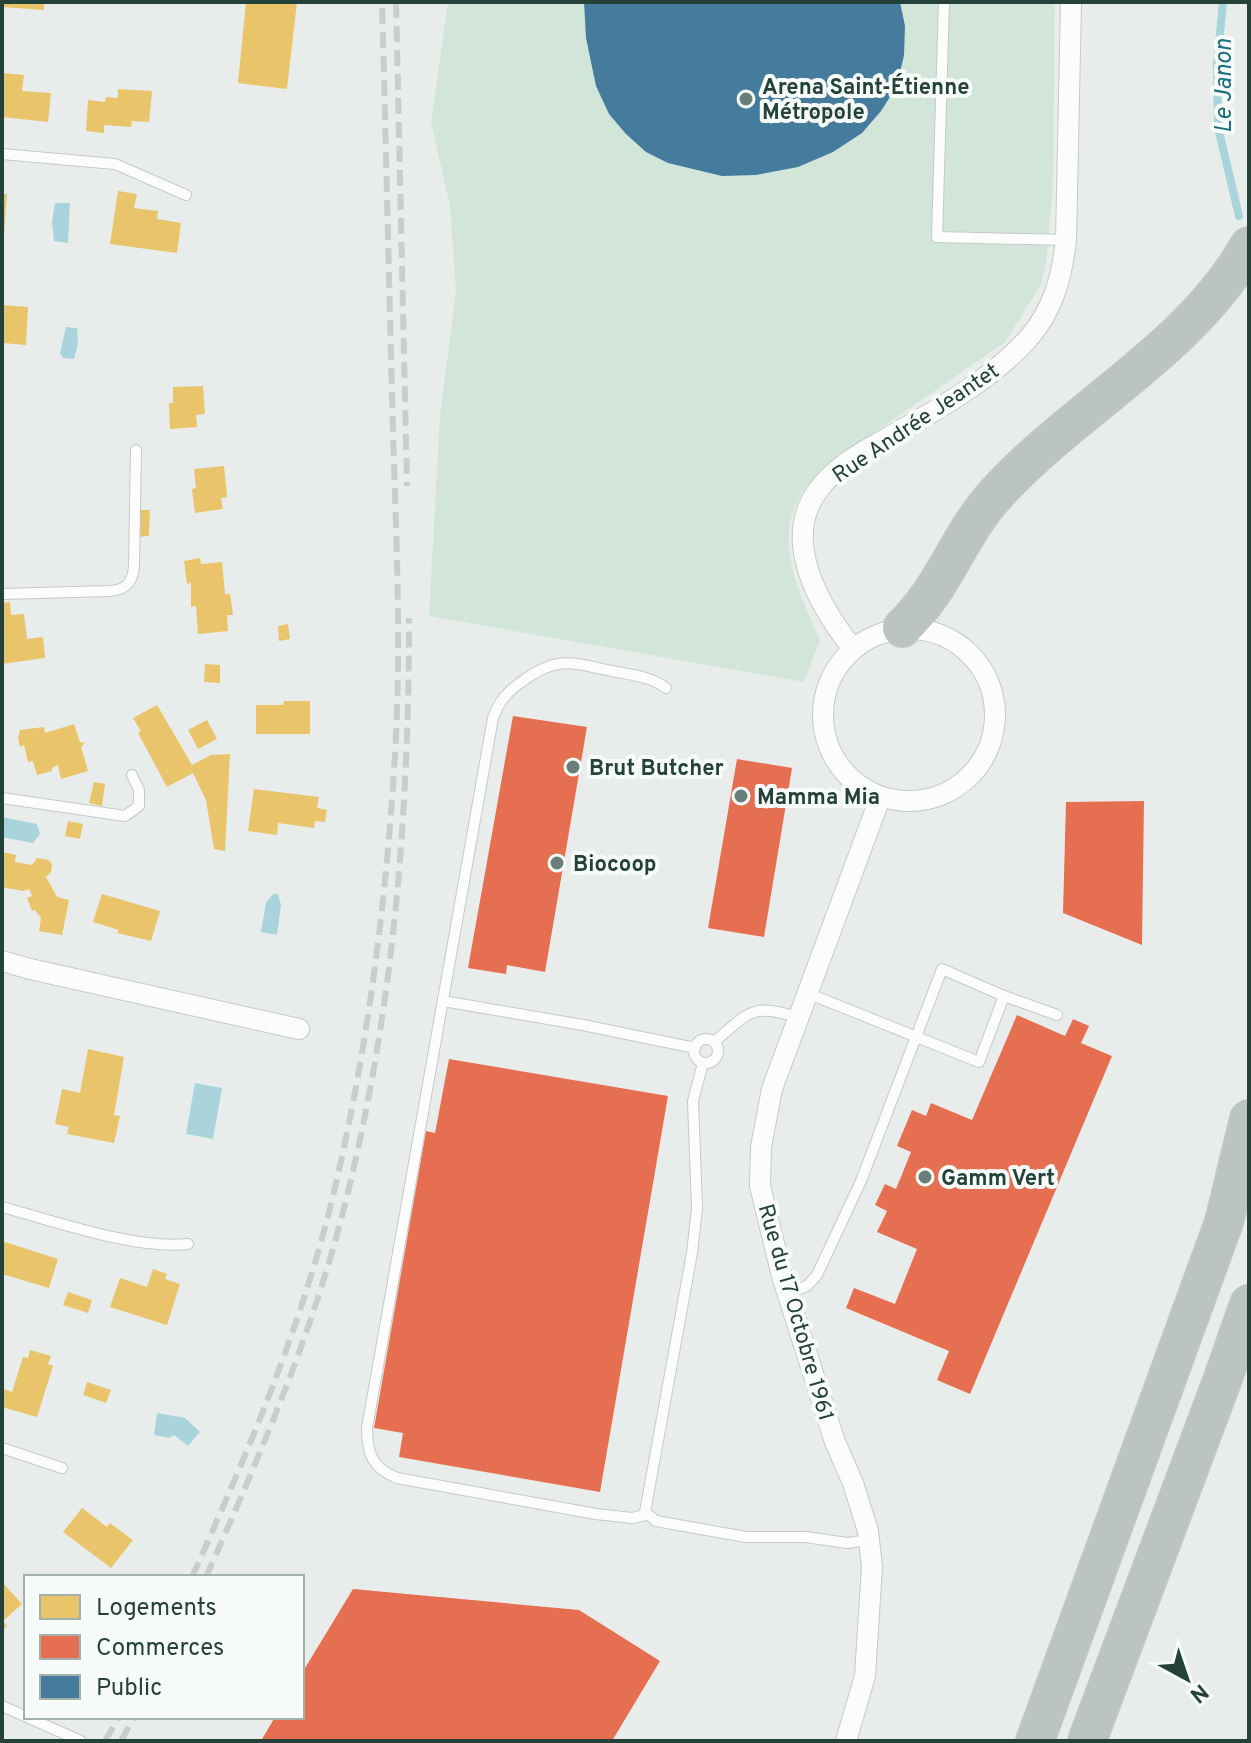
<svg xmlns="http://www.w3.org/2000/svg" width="1251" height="1743" viewBox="0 0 1251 1743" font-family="Overpass,sans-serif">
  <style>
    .green { fill: #d1e6d8 }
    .water { fill: #a9d4db }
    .homes { fill: #e9c46a }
    .shops { fill: #e76f51 }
    .public { fill: #457b9d }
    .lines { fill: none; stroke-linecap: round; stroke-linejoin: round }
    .stream { stroke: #a9d4db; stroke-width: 8 }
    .lane-casing { stroke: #c5cac8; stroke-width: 12 }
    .street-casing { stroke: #c5cac8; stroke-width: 22 }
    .highway-casing { stroke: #c3ccc9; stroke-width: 40 }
    .lane { stroke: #fcfcfc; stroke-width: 10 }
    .street { stroke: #fcfcfc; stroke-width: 20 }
    .highway { stroke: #bcc4c2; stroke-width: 38 }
    .rail { stroke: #c9cdcc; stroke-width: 6; stroke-dasharray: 16 8; stroke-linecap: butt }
    .poi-dot { fill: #697e78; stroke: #f7fbf9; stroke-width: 3 }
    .labels { text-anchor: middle; stroke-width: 8; stroke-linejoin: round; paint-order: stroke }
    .poi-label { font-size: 22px; font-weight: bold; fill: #24423a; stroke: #f7fbf9; text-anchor: start }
    .street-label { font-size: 22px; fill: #24423a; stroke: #f7fbf9 }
    .water-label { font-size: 24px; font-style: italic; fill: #1c6f80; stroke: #f7fbf9 }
  </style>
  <rect width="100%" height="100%" fill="#e8edeb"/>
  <path class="green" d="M448,2H1055L1053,189L1046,263L1041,285L1005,342L842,455C827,467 808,481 799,498C773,545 802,597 820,640L804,682L429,616L440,415L456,292L450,206L431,122Z"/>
  <g class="water">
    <path d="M55,203H70L68,243L54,241L52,222Z"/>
    <path d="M66,327L77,328L78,344L74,359L63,358L60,353Z"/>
    <path d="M2,817L37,824L40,834L33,843L2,837Z"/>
    <path d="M273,894H278L281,905L277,935L261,932L266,903Z"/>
    <path d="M195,1083L222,1088L213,1139L186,1134Z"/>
    <path d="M157,1413L185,1418L200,1432L188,1446L174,1435L169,1438L154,1435Z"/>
  </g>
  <g class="homes">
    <path d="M2,2H44V10L2,7Z"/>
    <path d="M246,2H297L287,89L238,83Z"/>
    <path d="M2,73L24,75L22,91L51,93L48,122L2,117Z"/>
    <path d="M118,89L152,91L149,122L132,121L131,127L104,125V133L86,131L88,100L105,102L106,97L118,98Z"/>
    <path d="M118,191L137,194L134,208L158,211L157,219L181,223L177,253L110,244Z"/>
    <path d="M2,194H7L4,235H2Z"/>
    <path d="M2,305L28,307L26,345L2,343Z"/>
    <path d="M203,386L205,414L196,415L197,427L170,429L169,403H173V387Z"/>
    <path d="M224,466L227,497L221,498L223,509L195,513L192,489L196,488L194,469Z"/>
    <path d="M138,510H150L149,536L137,537Z"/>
    <path d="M200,558L201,564L222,562L225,594H230L233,615H227L228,631L198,634L196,606L191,607V583L187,584L184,561Z"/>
    <path d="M10,602L11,615L24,614L27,639L43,637L45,658L2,664V603Z"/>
    <path d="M288,624L290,639L279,641L278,626Z"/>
    <path d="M205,664L220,665V683L204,682Z"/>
    <path d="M284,701H310V734H256V705H283Z"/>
    <path d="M157,705L192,765L211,755L230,754L225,851L214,849L206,800L193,773L167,787L138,733L141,731L133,718Z"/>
    <path d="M207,720L217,739L198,749L188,730Z"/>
    <path d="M74,724L80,742L85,743L81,747L88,771L61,779L58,765L52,768V771L37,775L33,761L28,762L24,745L20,747L18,738L20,730L44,727L45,733Z"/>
    <path d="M94,782L105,784L102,806L89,803Z"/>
    <path d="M254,789L319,797L317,808L327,810L325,822L315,821L314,828L278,823L277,835L248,831Z"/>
    <path d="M68,821L83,824L80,839L65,836Z"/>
    <path d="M2,852L16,855L15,862L32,865L37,858L49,860L52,865L51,872L46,877L57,897L69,900L62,935L39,931L41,918L35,910L32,911L27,898L32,896L29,889L23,891L2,887Z"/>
    <path d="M102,894L160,911L151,941L117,933L119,930L93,922Z"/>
    <path d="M88,1049L124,1057L114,1115L120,1116L114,1143L67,1134L69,1127L55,1124L62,1089L80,1093Z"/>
    <path d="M2,1241L58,1259L49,1288L2,1274Z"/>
    <path d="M153,1269L167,1274L165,1279L180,1284L167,1325L110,1307L120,1278L147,1287Z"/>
    <path d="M68,1292L92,1300L88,1313L63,1305Z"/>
    <path d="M30,1350L51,1356L48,1364L53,1366L37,1417L2,1407L4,1389L12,1392L23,1357L28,1358Z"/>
    <path d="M87,1382L111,1390L106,1403L83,1395Z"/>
    <path d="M82,1508L107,1527L110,1523L133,1540L111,1568L63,1532Z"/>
    <path d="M2,1582L22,1604L3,1621L7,1626L2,1631Z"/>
  </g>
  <g class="shops">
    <path d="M513,716L587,727L545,972L507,965L506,974L468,968Z"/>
    <path d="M737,759L792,768L764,937L708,928Z"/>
    <path d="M1144,801L1142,945L1063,913L1066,802Z"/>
    <path d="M1017,1015L1065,1036L1073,1019L1089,1026L1081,1043L1112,1056L970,1394L937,1380L949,1351L846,1308L854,1288L895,1304L917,1249L877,1232L887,1211L875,1205L885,1184L896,1189L911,1152L897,1146L912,1110L926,1116L931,1103L972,1120Z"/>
    <path d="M449,1059L668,1096L600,1492L399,1457L403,1433L374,1428L426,1131L435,1133Z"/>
    <path d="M353,1589L579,1610L660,1661L612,1741H261L275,1717H302V1673Z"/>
  </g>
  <path class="public" d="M584,2H900L905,26L904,55L897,86L881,111L862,133L833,152L798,167L756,175L722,176L668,163L646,152L626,134L609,114L596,86L586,38Z"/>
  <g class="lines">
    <path class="stream" d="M1223,2L1217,65L1218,127L1239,216"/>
    <defs>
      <g id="lane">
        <path d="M944,2L937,237L1066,240"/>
        <path d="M2,154L115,164L186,195"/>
        <path d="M2,594L110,591C126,590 133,582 134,566L136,450"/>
        <path d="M2,798L125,816L139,806V790L132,775"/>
        <path d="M1004,996L1057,1015"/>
        <path d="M443,1001L583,1025L695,1048"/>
        <circle cx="706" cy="1051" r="12"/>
        <path d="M714,1042C750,1012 750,1003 798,1017"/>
        <path d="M703,1063L693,1101L697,1208L692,1253L645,1512L656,1521L746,1537H806L847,1543L869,1540"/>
        <path d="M2,1207C54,1221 137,1250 188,1244"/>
        <path d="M788,1293L807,1286L817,1275L861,1181L942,969L1004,996L979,1062L807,993"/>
        <path d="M2,1448L62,1468"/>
        <path d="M646,1515L632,1518L596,1514L397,1478C372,1468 367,1453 367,1428L493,718C499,701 508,691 524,680C559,655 572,663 612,671C631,675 650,676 666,688"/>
        <path d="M2,1706L81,1741"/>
      </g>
      <g id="street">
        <circle cx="909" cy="715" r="86"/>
        <path d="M853,649C819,606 780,539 819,489C840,461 874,446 903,429C947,404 993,377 1027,340C1053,311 1062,277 1066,240L1071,2"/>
        <path d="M2,961L30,969L299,1029"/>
        <path d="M846,1741L865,1676L872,1567L868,1531L853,1483L835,1442L782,1276L760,1186L761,1147L772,1089L880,798"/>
      </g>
      <g id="highway">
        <path d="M902,628C945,587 957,537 996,494C1075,407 1190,350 1249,246"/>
        <path d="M1035,1741L1224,1222L1249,1119"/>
        <path d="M1087,1741L1222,1381L1249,1304"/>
      </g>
    </defs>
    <use href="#lane" class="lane-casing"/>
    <use href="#street" class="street-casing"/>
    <use href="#highway" class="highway-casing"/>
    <use href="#lane" class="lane"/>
    <use href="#street" class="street"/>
    <use href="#highway" class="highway"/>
    <g class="rail">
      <path d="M396,2L407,486"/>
      <path d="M192,1577C248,1452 302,1326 334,1192C369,1043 388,889 396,736C401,634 396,532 393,430C389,287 386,145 382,2"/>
      <path d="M206,1577C261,1453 315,1328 347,1196C394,1006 409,812 409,618"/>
      <path d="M105,1741L119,1717"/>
      <path d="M121,1741L134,1717"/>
    </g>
  </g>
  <g class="poi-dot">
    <circle cx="746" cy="99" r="8"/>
    <circle cx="573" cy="767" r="8"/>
    <circle cx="741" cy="796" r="8"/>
    <circle cx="557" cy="863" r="8"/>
    <circle cx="925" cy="1177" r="8"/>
  </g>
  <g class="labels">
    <g class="poi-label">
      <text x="762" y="94">Arena Saint-Étienne<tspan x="762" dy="25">Métropole</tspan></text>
      <text x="589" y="775">Brut Butcher</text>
      <text x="757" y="804">Mamma Mia</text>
      <text x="573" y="871">Biocoop</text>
      <text x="941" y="1185">Gamm Vert</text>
    </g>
    <g class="street-label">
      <text transform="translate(915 422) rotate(-34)" y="8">Rue Andrée Jeantet</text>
      <text transform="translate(797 1312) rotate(74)" y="8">Rue du 17 Octobre 1961</text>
    </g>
    <g class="water-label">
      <text transform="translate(1223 86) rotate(-90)" y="8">Le Janon</text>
    </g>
  </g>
  <rect width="1251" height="1743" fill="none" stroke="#24423a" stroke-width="8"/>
  <rect x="24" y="1575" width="280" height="144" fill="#f7fbf9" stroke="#a3b1ad" stroke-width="2"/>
  <rect x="40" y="1595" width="40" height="24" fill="#e9c46a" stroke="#a3b1ad" stroke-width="2"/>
  <text x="96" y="1615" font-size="24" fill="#24423a">Logements</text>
  <rect x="40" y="1635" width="40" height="24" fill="#e76f51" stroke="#a3b1ad" stroke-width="2"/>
  <text x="96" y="1655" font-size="24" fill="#24423a">Commerces</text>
  <rect x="40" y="1675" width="40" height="24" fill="#457b9d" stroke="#a3b1ad" stroke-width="2"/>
  <text x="96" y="1695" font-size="24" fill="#24423a">Public</text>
  <g transform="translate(1187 1679) rotate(140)" stroke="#f7fbf9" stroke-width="6" paint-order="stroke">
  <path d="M0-6L14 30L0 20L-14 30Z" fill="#24423a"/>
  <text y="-12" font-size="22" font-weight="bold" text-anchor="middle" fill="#24423a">N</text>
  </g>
</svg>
